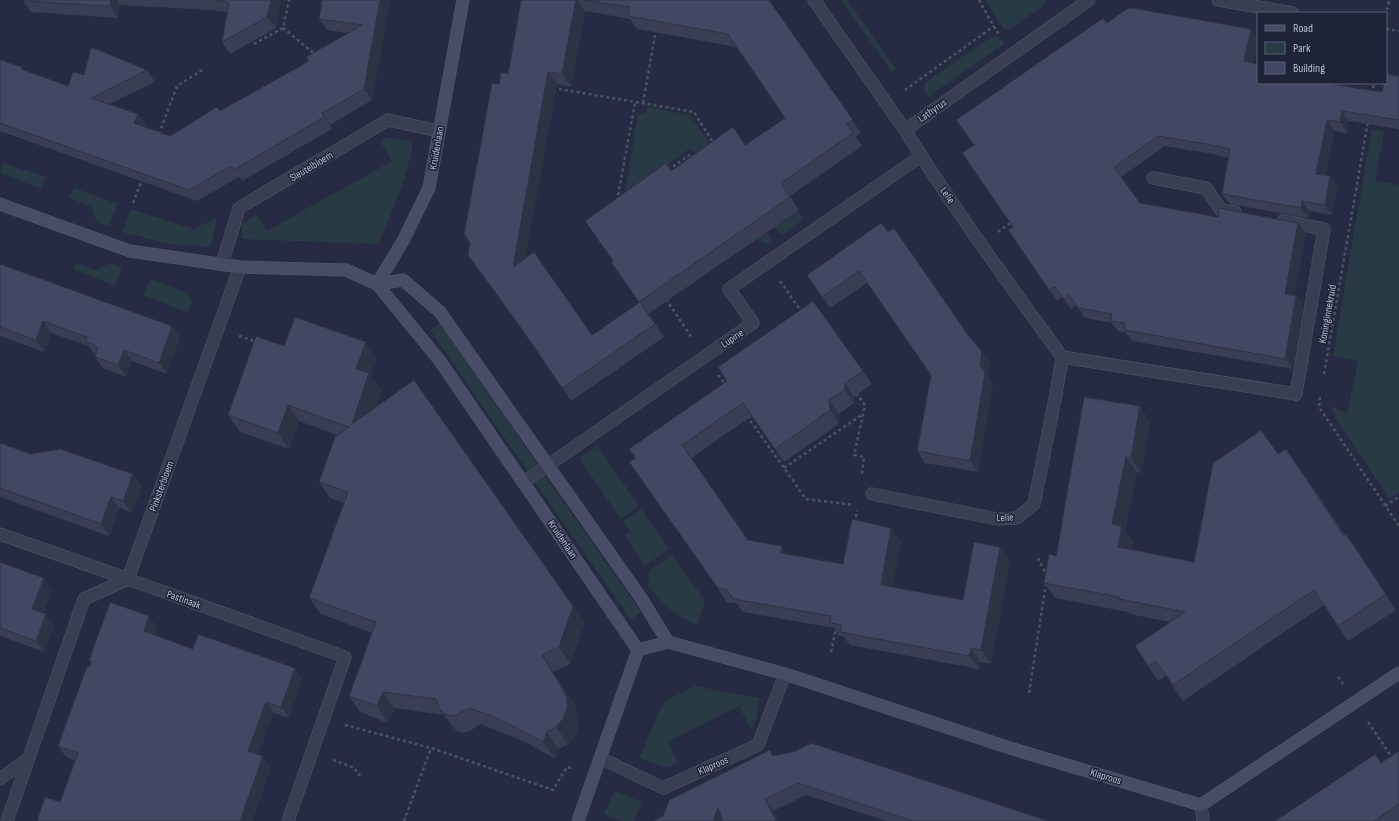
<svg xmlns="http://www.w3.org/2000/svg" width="1399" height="821" viewBox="0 0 1399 821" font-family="'Sofia Sans Condensed',sans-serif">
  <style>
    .green { fill: #283a44 }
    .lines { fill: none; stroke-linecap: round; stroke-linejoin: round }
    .lane-casing { stroke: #56596d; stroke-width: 13 }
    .street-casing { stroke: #56596d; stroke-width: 13 }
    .secondary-casing { stroke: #56596d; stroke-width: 13 }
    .path { stroke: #465761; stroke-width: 2.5; stroke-dasharray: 3 3; stroke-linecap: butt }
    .lane { stroke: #3a3e53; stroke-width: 12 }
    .street { stroke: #3a3e53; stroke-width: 12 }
    .secondary { stroke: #484c66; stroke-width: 12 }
    .wall { fill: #393e55 }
    .shaded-wall { fill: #2e3245 }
    .building { fill: #424863; stroke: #2e3245 }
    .labels { text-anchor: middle; stroke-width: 3; stroke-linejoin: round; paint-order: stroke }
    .street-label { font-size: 11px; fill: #b8bacd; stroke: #1f2338 }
  </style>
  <rect width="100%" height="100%" fill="#262b43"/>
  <g class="green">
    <path d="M841,0H847L896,69L892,72Z"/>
    <path d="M985,0H1046L1043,6L1009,30L1004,29Z"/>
    <path d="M997,36L1003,41L1004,44L928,97C924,91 922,88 926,82L990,38Z"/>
    <path d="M648,107L690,115L746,195L760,187L784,221L798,212L804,219L781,236L770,221L762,225L773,242L767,244L756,239L691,148L625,194L638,114H646Z"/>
    <path d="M1372,129L1384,131L1375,181L1399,185V493L1390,499L1337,421L1331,406L1347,414L1358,361L1333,356Z"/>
    <path d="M386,137L413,141C408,177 392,211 379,244L242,239V224L257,214L267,231L392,161L381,143Z"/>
    <path d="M3,163L46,177L41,189L0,173Z"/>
    <path d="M74,188L118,204L109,226L97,223L91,206L69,198Z"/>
    <path d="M131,209L194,229L217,218L210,247L169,244L122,232Z"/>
    <path d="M77,263L95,270L110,263L122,267L115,286L73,269Z"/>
    <path d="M150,279L187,293L192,301L188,313L144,295Z"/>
    <path d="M440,323L540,468L530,475L430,330Z"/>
    <path d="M597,446L639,506L621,519L579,458Z"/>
    <path d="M544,474L641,612L631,620L534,481Z"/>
    <path d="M641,509L669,549L645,565L624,535L630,531L623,521Z"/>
    <path d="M672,555L705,601L698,625C676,617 662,603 648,586L649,571Z"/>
    <path d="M695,686L759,698C758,708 758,722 750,728L739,706L668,742L678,763L668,767H662L639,758L661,708L665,701Z"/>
    <path d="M614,791L642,802L634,821H623L604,814Z"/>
  </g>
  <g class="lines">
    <defs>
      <g id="lane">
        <path d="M1153,178L1206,188L1221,210L1235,212"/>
        <path d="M1283,221L1324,229L1296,394"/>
        <path d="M222,264L239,208L388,120L439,131"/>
        <path d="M600,758L663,788L758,745L785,674"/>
      </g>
      <g id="street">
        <path d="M814,0L905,130L1089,0"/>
        <path d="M1218,0L1293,13"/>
        <path d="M905,130C953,208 1008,282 1062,357L1296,394"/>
        <path d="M524,482L753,323L729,289L921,156"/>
        <path d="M872,494L997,519L1017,518L1034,504L1056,394L1062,357"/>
        <path d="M0,534L128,579L240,267"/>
        <path d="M0,779L28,759"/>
        <path d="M1201,805L1203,821"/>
        <path d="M7,821L84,599L128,579L345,657L288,821"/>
      </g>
      <g id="secondary">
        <path d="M0,204L130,251L240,267L346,270L377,284L440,361L638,650"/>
        <path d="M377,284L403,280L440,312L641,598L668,642"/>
        <path d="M377,284L403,241L429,188L463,0"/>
        <path d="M638,650L668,642L785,674L1013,749L1201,805L1399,673"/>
        <path d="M578,821L638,650"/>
      </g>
    </defs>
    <use href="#lane" class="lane-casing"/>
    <use href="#street" class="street-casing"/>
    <use href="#secondary" class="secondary-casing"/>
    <g class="path">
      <path d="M979,0L997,32L1002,34"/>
      <path d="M1386,16L1389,0"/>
      <path d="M283,28L316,55"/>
      <path d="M1386,29L1399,31"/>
      <path d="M254,44L283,28L289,0"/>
      <path d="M553,88L694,112L714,144"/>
      <path d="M905,90L994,26"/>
      <path d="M1372,94L1374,83"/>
      <path d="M643,103L656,29"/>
      <path d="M159,134L177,86L204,69"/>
      <path d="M668,170L691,154L695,159"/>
      <path d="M617,201L635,103"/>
      <path d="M133,203L142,180"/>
      <path d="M998,232L1012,222"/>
      <path d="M780,281L801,311"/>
      <path d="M666,299L692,338"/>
      <path d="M239,336L257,342"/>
      <path d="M1324,374L1368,121"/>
      <path d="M718,375L726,385"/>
      <path d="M856,393L865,405L854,455L864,457L862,474"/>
      <path d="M1320,397L1319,407L1399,526"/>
      <path d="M747,416L806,499L853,505"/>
      <path d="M784,468L863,414"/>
      <path d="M1385,506L1399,497"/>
      <path d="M855,523L857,510"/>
      <path d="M1038,558L1047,576"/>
      <path d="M831,652L836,628"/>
      <path d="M1338,677L1343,684"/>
      <path d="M1029,693L1046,583"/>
      <path d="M1368,722L1393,759"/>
      <path d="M345,725L431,748L553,790L567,767L574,769"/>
      <path d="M333,760L354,768L360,776"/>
      <path d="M404,821L431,748"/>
    </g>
    <use href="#lane" class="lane"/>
    <use href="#street" class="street"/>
    <use href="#secondary" class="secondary"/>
  </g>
  <g class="wall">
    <path d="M23,0H281L276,28L230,54L222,42L227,12L212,10L119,5L118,18L31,12L23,1Z"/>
    <path d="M322,0H390L372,100L330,125L332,129L242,181L239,177L197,201L0,131V60L23,70L68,86L84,75L147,70L155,82L109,104L138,114L146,125L145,127L170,136L220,111L309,61L348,33L327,30L319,19Z"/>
    <path d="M521,0H769L861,133L856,137L862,146L790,196L799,210L648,314L611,262L613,261L671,171L745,145L785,118L736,47L637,29L630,19L585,11L571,87L557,84L525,258L592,335L640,302L664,337L571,401L524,332L508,74Z"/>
    <path d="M1107,23L1251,29L1258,40L1253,63L1258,83H1337L1338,85L1382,92L1398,76L1399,71V129L1349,121L1347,133L1334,131L1326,175L1330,176L1337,186L1332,215L1309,211L1308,218L1230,204L1222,194L1229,158L1213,154L1165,146L1121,177L1140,203L1306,233L1294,295L1296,296L1303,306L1293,369L1132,341L1126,333L1118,331L1112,323L1085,318L1076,305L1071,309L1062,297L1057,301L1008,230L1013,227L974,145Z"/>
    <path d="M888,232L966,332L982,352L990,363L988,376L993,384L978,472L925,463L917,451L931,375L867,283L830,308L807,275Z"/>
    <path d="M0,264L180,337L167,374L132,361L126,377L103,368L95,357L96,354H94L89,346L51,333L44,352L0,336Z"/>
    <path d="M813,301L872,384L854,397V403L839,414V424L784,462L752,416L691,458L748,540L787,554L843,564L901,541L892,587L963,600L1010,560L991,664L980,662L979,669L850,645L844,637L839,636L834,628L743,612L736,603L727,602L629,462L635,458L727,381Z"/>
    <path d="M377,358L371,376L381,390L375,408L414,380L585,623L570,664L553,672L574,704L578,714L579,725L575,736L568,744L558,749L555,759L529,744L503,733L480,724L470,731L464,733L457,731L452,726L444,715L394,708L388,723L360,712L349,696L372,633L321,614L309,598L344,503L330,498L319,482L337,435L299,421L289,449L240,432L228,415Z"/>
    <path d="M1150,421L1141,473L1137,472L1125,530L1133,541L1131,549L1194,562L1278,454L1297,464L1345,535L1357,550L1396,610L1348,641L1324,605L1183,701L1166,676L1158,681L1148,666L1170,622L1130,614L1128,612L1055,598L1044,583L1056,556Z"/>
    <path d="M0,443L31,454L133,474L141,486L132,513L119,508L109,536L0,497Z"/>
    <path d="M0,562L44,578L52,590L43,613L46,614L54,626L44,652L0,636Z"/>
    <path d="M157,627L154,635L193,649L302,679L289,718L274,713L258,754L271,768L252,821H37L60,802L76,761L66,757L58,746L90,666L91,663L89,660Z"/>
    <path d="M1399,751V821H1275L1381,763Z"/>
    <path d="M774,756L1049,821H886L806,795L773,811L778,821H653Z"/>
  </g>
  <g class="shaded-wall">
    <path d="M111,0H116L119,5L118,18L110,6Z"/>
    <path d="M271,0H281L276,28L267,17Z"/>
    <path d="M380,0H390L372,100L364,89Z"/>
    <path d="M576,0H577L585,11L571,87L562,74Z"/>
    <path d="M1251,29L1258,40L1252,72L1244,61Z"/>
    <path d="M548,72L557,84L521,280L513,267Z"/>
    <path d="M1332,83H1337L1340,88L1331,84Z"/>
    <path d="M1342,111L1349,121L1347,133L1340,122Z"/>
    <path d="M322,113L330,125L332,129L324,117Z"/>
    <path d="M138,114L146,125L142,135L134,123Z"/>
    <path d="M1327,120L1334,131L1324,184L1316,174Z"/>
    <path d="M1330,176L1337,186L1332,215L1325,205Z"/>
    <path d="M1302,201L1309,211L1308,218L1301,208Z"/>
    <path d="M1298,223L1306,233L1293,304L1285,294Z"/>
    <path d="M1296,296L1303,306L1293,369L1285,359Z"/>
    <path d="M43,321L51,333L44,352L36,340Z"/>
    <path d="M172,326L180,337L167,374L159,363Z"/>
    <path d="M366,342L377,358L371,376L381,390L364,441L352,424L356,369Z"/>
    <path d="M124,350L132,361L126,377L118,365Z"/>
    <path d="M982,352L990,363L988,376L980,365Z"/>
    <path d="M985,373L993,384L978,472L970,461Z"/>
    <path d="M845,383L854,397V403L845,390Z"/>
    <path d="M829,400L839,414V424L830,410Z"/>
    <path d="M288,405L299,421L289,449L278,433Z"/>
    <path d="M1140,406L1150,421L1141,473L1131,458Z"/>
    <path d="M1126,457L1137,472L1125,530L1133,541L1129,562L1118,547L1112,524Z"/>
    <path d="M133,474L141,486L132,513L123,501Z"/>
    <path d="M111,497L119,508L109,536L101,524Z"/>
    <path d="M891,528L901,541L890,598L881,585Z"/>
    <path d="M782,546L791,560L781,553Z"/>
    <path d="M1000,547L1010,560L991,664L981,650Z"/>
    <path d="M44,578L52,590L40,621L32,609Z"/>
    <path d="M573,606L585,623L570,664L559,647Z"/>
    <path d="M46,614L54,626L44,652L36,641Z"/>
    <path d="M149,616L157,627L151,642L144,631Z"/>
    <path d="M971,648L980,662L979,669L969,656Z"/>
    <path d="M542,655L574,704L578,714L579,725L575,736L568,744L556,727Z"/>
    <path d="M295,668L302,679L289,718L281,707Z"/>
    <path d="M383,692L394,708L388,723L377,706Z"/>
    <path d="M266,702L274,713L255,762L248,751Z"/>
    <path d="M547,732L558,749L555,759L543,742Z"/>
    <path d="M263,756L271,768L252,821H240Z"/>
    <path d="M765,799L773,811L778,821H776Z"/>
    <path d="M718,808L725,821H713Z"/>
  </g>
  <g class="building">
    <path d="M23,0H111L110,6L23,1Z"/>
    <path d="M215,0H271L267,17L222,42L229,3Z"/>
    <path d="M322,0H380L364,89L322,113L324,117L234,170L231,166L189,190L0,123V60L22,67L21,69L68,86L73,72L84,75L91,47L147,70L91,98L138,114L134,123L170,136L217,107L220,111L309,61L306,57L362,25L319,19Z"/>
    <path d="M521,0H576L562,74L548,72L513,267L534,252L592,335L640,302L655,324L562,388L519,325L468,255L470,243L464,234L492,83L499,84L501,72L508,74Z"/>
    <path d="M584,0H769L853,120L847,124L853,133L781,183L790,197L639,302L611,262L613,261L585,221L666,163L671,171L733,127L745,145L785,118L728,34L628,16L630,7Z"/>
    <path d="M1128,8H1133L1251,29L1244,61L1258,64V83H1332L1331,84L1382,92L1384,83H1386V74L1398,76L1399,71V120L1342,111L1340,122L1327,120L1316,174L1330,176L1325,205L1302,201L1301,208L1222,194L1230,149L1206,144L1158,136L1114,167L1140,203L1218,217L1219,208L1298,223L1285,294L1296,296L1285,359L1125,330V323L1111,321L1112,314L1078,308L1069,295L1064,299L1055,287L1049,290L1008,230L1013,227L962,153L974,145L956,120L1103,18L1107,23Z"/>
    <path d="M881,223L888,232L894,228L966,332L982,352L980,365L985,373L970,461L917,451L931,375L859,271L822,297L807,275Z"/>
    <path d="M0,264L172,326L159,363L124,350L118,365L95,357L98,347L86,342L87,337L43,321L36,340L0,327Z"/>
    <path d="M813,301L863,371L845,383V390L829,400L830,410L775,449L743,403L682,445L748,540L782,546L781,553L843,564L852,519L891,528L881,585L963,600L974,542L1000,547L981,650L971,648L969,656L840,632L842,625L830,623L831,616L733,599L727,590L718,588L629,462L636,458L629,449L727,381L718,367Z"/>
    <path d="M295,317L366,342L356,369L369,373L352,424L414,380L573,606L559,647L542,655L562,688L567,698V709L563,719L556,727L547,732L543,742L517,728L492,716L469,708L458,714L452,716L445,714L440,710L436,699L383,692L377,706L349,696L376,622L309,598L348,492L319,482L335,437L349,427L288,405L278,433L228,415L256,336L284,346Z"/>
    <path d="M1084,397L1140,406L1131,458L1126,457L1112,524L1122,526L1118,547L1194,562L1213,463L1261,430L1278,454L1286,449L1344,536L1346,534L1386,594L1338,626L1314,590L1173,685L1156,661L1148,666L1135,646L1185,612L1119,599V597L1044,583L1049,554L1056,556Z"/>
    <path d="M0,443L31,454L60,449L133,474L123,501L111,497L101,524L0,488Z"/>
    <path d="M0,562L44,578L32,609L46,614L36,641L0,628Z"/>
    <path d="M110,602L149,616L144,631L193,649L198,634L295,668L281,707L266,702L248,751L263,756L240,821H37L45,797L60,802L78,753L58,746L87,666H90L91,661L89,660Z"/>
    <path d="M811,743L1049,821H913L798,783L765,799L776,821H723L718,808L713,821H653L663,816L669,800L770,750L773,756L796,751Z"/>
    <path d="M1399,751V804L1374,821H1275L1375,754L1381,763Z"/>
  </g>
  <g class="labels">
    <g class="street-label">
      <text transform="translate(932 110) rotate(-35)" y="4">Lathyrus</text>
      <text transform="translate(436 148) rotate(-80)" y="4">Kruidenlaan</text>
      <text transform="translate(311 166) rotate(-31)" y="4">Sleutelbloem</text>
      <text transform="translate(948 195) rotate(55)" y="4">Lelie</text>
      <text transform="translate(1327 314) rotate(-80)" y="4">Koninginnekruid</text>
      <text transform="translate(732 338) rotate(-34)" y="4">Lupine</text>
      <text transform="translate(161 486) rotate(-70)" y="4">Pinksterbloem</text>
      <text transform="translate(1005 517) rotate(-2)" y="4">Lelie</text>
      <text transform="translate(563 539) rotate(56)" y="4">Kruidenlaan</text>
      <text transform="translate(184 599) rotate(20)" y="4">Pastinaak</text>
      <text transform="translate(713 765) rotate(-24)" y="4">Klaproos</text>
      <text transform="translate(1106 776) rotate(17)" y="4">Klaproos</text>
    </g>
  </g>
  <rect x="1257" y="12" width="130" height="72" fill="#1f2338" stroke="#5c5f74"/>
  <rect x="1265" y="25" width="20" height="6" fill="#484c66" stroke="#5c5f74"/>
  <text x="1293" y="32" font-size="12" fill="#b8bacd">Road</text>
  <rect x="1265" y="42" width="20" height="12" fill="#283a44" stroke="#5c5f74"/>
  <text x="1293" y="52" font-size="12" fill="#b8bacd">Park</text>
  <rect x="1265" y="62" width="20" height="12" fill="#424863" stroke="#5c5f74"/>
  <text x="1293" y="72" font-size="12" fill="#b8bacd">Building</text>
</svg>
